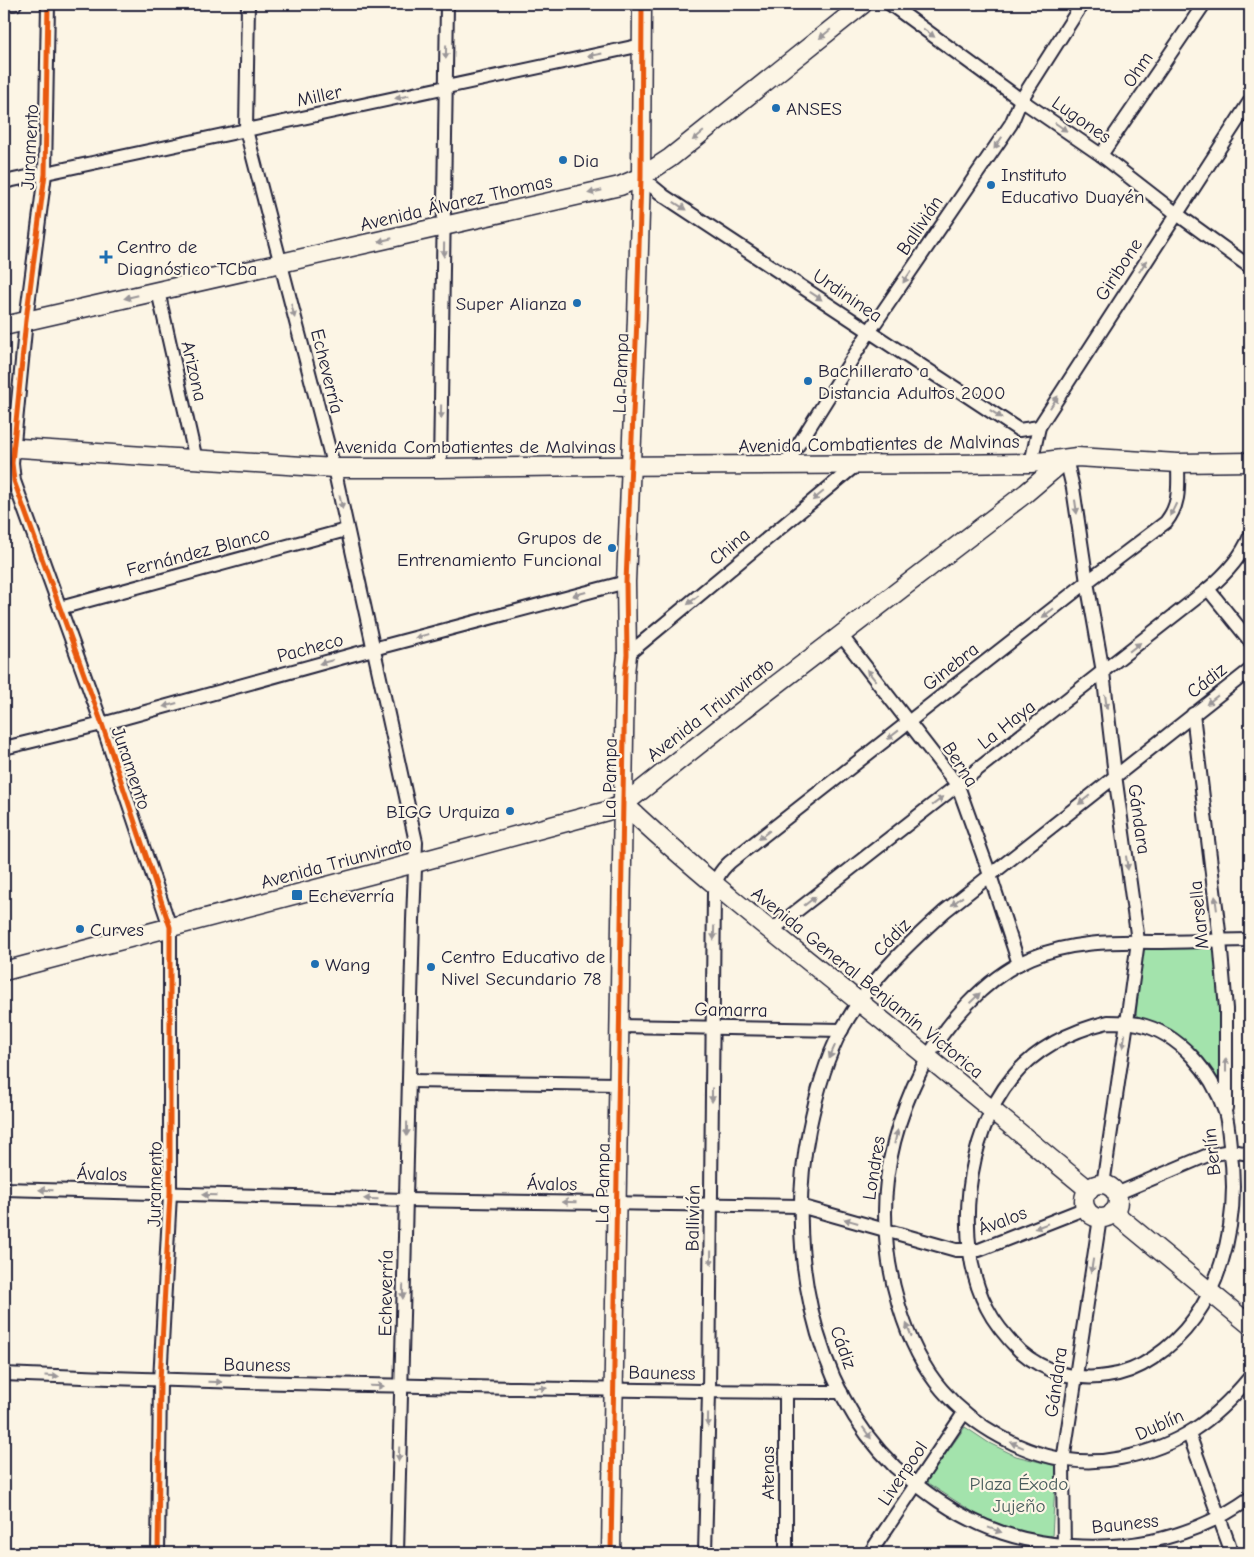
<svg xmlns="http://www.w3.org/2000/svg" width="1254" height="1557" viewBox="0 0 1254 1557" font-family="'Comic Neue',sans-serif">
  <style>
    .green { fill: #a3e3ac; stroke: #628274 }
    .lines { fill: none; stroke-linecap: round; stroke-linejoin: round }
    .street-casing { stroke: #22223b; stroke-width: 16 }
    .secondary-casing { stroke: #22223b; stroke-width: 21 }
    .street { stroke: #fcf5e5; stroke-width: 12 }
    .secondary { stroke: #fcf5e5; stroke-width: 18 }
    .cycleway-casing { stroke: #fcf5e5; stroke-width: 8 }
    .cycleway { stroke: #e8590c; stroke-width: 5 }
    .oneway { fill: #9a9698 }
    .poi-dot { fill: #1f6fb2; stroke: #fcf5e5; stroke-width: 2 }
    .labels { text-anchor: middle; stroke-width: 4.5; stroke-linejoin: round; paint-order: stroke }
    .street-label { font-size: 19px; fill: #22223b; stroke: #fcf5e5 }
    .poi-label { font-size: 19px; fill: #22223b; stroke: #fcf5e5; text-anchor: start }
    .park-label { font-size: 19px; fill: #495c5d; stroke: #fcf5e5 }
  </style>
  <rect width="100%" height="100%" fill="#fcf5e5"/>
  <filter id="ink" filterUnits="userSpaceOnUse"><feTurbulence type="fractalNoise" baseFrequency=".02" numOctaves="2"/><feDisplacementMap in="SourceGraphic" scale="10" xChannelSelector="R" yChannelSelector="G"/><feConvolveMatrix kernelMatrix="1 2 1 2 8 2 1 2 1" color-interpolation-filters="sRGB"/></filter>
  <g filter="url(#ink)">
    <g class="green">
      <path d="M1206,945L1214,950L1218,956L1223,1082L1219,1084L1162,1031L1136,1015L1142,951L1149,947Z"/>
      <path d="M965,1427L989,1443L1016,1456L1056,1466L1052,1537L1025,1534L984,1519L926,1482Z"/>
    </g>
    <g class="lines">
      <defs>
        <g id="street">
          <path d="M4,4H15"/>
          <path d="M48,4L45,174L26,320L12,463L14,481L102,724L170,927V1194L160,1381L158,1553"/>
          <path d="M248,4L246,130L334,468L416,842L413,920L397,1553"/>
          <path d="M890,4L1021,100L1101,155L1177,214L1250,267"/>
          <path d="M1101,155L1204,4"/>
          <path d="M641,177L664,196L1019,430L1039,427"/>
          <path d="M4,182L642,45"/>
          <path d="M158,291L196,460"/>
          <path d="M1066,459L1073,488L1087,582L1103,672L1115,775L1138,941L1127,1022L1103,1185"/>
          <path d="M1031,463L1039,427L1250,101"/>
          <path d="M785,466L869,332L1011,124L1021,100L1082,4"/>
          <path d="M440,468L447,4"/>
          <path d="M1208,589L1250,641"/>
          <path d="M60,608L346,530"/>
          <path d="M841,635L958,786L990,875L1019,964"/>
          <path d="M627,655L856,465"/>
          <path d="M1250,670L945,911C906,946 868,982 842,1029C825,1060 816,1096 809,1130C786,1243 810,1384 895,1467C909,1479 924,1491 939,1501C982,1530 1021,1542 1072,1546C1138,1550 1197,1536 1250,1498"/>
          <path d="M1193,714L1220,940L1226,1009V1108"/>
          <path d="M4,748L102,724L373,649L626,582"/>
          <path d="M771,931L1208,589C1226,574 1241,558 1250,536"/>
          <path d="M1250,940C1218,940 1185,942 1153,942C1112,941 1069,942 1031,958C985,977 944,1025 922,1068C900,1112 885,1163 885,1213C885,1271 904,1346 942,1390C959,1410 979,1425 1001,1437C1039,1458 1078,1467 1121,1458C1179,1446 1213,1422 1250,1377"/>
          <path d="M1108,1022C1118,1022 1128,1022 1138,1024C1180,1033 1212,1073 1225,1112C1228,1122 1229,1135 1230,1146C1241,1222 1221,1313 1153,1358C1140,1367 1123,1374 1107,1376C1076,1381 1044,1372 1020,1351C1007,1338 995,1324 987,1308C953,1244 966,1133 1012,1078C1037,1047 1070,1031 1108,1022Z"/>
          <path d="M619,1026L842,1030"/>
          <path d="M409,1081L618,1084"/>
          <path d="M4,1189L406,1200L800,1206L956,1250H979L1086,1208"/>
          <path d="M1116,1194L1208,1155L1231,1151L1250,1154"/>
          <path d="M4,1374C175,1381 346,1385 517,1388C625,1390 733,1392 841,1392"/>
          <path d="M1189,1434L1232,1553"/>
          <path d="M1064,1552L1063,1461L1100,1218"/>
          <path d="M705,1553L709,1392L714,893C715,879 720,871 730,862L1087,582L1166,522C1181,503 1178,485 1178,463"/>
          <path d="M786,1553V1392"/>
          <path d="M870,1553L964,1413"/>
        </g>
        <g id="secondary">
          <path d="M4,326L620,186L641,177L670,158L863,4"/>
          <path d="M4,447L334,468H440L595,466L951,464L1031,463L1077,457L1178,463L1250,462"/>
          <path d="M624,804C698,874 779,937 858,1001C936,1063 1012,1127 1089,1190"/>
          <path d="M4,971L415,863L607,811L624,804L721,727L1026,493L1066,459"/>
          <circle cx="1101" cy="1201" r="17"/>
          <path d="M1113,1212L1250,1325"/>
          <path d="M611,1553L625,673L627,655L626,582L637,318L641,177L642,4"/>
        </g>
      </defs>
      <use href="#street" class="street-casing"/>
      <use href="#secondary" class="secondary-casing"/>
      <use href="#street" class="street"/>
      <use href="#secondary" class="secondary"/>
      <defs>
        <g id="cycleway">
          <path d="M48,4L45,174L26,320L12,463L14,481L102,724L170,927V1194L160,1381L158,1553"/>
          <path d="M611,1553L625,673L627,655L626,582L637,318L641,177L642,4"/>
        </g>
      </defs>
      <use href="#cycleway" class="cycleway-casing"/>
      <use href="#cycleway" class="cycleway"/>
    </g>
    <defs><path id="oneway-solid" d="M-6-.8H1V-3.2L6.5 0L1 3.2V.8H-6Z" transform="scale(1.25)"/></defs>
    <g class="oneway">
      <use href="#oneway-solid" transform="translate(929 33) rotate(36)"/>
      <use href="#oneway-solid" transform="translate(825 34) rotate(141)"/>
      <use href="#oneway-solid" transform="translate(446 52) rotate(91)"/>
      <use href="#oneway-solid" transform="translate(595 55) rotate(168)"/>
      <use href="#oneway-solid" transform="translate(402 97) rotate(168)"/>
      <use href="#oneway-solid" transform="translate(1061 127) rotate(35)"/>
      <use href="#oneway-solid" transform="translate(698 136) rotate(141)"/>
      <use href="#oneway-solid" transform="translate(998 143) rotate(124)"/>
      <use href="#oneway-solid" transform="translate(595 192) rotate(167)"/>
      <use href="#oneway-solid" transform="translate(680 206) rotate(33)"/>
      <use href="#oneway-solid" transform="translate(385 240) rotate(167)"/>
      <use href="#oneway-solid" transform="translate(444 250) rotate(91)"/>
      <use href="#oneway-solid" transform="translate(1143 266) rotate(-57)"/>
      <use href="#oneway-solid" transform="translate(907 277) rotate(124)"/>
      <use href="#oneway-solid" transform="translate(816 296) rotate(34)"/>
      <use href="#oneway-solid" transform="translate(131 297) rotate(167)"/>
      <use href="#oneway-solid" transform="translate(293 311) rotate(76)"/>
      <use href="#oneway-solid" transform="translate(1054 402) rotate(-57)"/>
      <use href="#oneway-solid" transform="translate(441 412) rotate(91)"/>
      <use href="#oneway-solid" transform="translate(996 414) rotate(33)"/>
      <use href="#oneway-solid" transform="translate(818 496) rotate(140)"/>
      <use href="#oneway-solid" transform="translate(341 502) rotate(78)"/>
      <use href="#oneway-solid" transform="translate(1076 507) rotate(82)"/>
      <use href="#oneway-solid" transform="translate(1173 510) rotate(116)"/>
      <use href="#oneway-solid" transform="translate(579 594) rotate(165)"/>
      <use href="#oneway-solid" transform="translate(693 600) rotate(140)"/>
      <use href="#oneway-solid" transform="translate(1048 613) rotate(142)"/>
      <use href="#oneway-solid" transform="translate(422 636) rotate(165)"/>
      <use href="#oneway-solid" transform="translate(1135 647) rotate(-38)"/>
      <use href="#oneway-solid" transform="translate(326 662) rotate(165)"/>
      <use href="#oneway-solid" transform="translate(871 675) rotate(-128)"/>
      <use href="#oneway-solid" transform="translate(1212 700) rotate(142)"/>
      <use href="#oneway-solid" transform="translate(1106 702) rotate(83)"/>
      <use href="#oneway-solid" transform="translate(170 705) rotate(165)"/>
      <use href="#oneway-solid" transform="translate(893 735) rotate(142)"/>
      <use href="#oneway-solid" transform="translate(1084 800) rotate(141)"/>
      <use href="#oneway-solid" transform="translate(938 801) rotate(-38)"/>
      <use href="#oneway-solid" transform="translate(764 835) rotate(142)"/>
      <use href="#oneway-solid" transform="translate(1127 863) rotate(82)"/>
      <use href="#oneway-solid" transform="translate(810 901) rotate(-38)"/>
      <use href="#oneway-solid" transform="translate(957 901) rotate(142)"/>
      <use href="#oneway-solid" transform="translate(1216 903) rotate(-97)"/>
      <use href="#oneway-solid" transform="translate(714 933) rotate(91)"/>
      <use href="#oneway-solid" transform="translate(975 998) rotate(-44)"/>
      <use href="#oneway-solid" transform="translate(1124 1041) rotate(99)"/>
      <use href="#oneway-solid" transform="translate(832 1052) rotate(114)"/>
      <use href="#oneway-solid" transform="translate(1226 1065) rotate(-90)"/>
      <use href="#oneway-solid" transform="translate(712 1095) rotate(90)"/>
      <use href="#oneway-solid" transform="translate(407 1129) rotate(91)"/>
      <use href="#oneway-solid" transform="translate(896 1137) rotate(-77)"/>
      <use href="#oneway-solid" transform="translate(46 1190) rotate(-178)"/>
      <use href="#oneway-solid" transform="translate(209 1195) rotate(-179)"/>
      <use href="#oneway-solid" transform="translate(371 1199) rotate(-179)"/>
      <use href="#oneway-solid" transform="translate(569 1202) rotate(-179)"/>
      <use href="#oneway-solid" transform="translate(851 1221) rotate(-164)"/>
      <use href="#oneway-solid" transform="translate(1041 1226) rotate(159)"/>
      <use href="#oneway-solid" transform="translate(711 1258) rotate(91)"/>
      <use href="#oneway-solid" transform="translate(1092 1266) rotate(99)"/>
      <use href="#oneway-solid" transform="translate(403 1292) rotate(91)"/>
      <use href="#oneway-solid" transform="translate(909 1330) rotate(-111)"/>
      <use href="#oneway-solid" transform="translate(52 1376) rotate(3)"/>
      <use href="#oneway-solid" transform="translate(215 1382) rotate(1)"/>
      <use href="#oneway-solid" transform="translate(377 1386) rotate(1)"/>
      <use href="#oneway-solid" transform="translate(540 1388) rotate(1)"/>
      <use href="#oneway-solid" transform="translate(708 1420) rotate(91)"/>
      <use href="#oneway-solid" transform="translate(867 1433) rotate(54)"/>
      <use href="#oneway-solid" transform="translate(1017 1445) rotate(-157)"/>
      <use href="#oneway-solid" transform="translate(399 1454) rotate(92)"/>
      <use href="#oneway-solid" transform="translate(995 1530) rotate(20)"/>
    </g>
  </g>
  <g class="poi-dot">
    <circle cx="776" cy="108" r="5"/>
    <circle cx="563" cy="160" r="5"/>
    <circle cx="991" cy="185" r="5"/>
    <path d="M103.5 249.5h5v5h5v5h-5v5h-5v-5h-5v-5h5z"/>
    <circle cx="577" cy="303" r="5"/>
    <circle cx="808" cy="381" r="5"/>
    <circle cx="612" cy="548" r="5"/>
    <circle cx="510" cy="811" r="5"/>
    <rect x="291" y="889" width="12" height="12" rx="2.5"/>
    <circle cx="80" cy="929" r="5"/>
    <circle cx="315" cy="964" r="5"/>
    <circle cx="431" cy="967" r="5"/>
  </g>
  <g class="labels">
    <g class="street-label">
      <text transform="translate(1137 69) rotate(-56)" y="7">Ohm</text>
      <text transform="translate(319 95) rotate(-12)" y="7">Miller</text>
      <text transform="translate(1082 119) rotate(35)" y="7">Lugones</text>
      <text transform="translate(29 147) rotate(-87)" y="7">Juramento</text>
      <text transform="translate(456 202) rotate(-13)" y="7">Avenida Álvarez Thomas</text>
      <text transform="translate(919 225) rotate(-56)" y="7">Ballivián</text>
      <text transform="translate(1118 269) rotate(-57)" y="7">Giribone</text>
      <text transform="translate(848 295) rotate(34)" y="7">Urdininea</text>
      <text transform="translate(195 371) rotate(77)" y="7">Arizona</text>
      <text transform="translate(328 371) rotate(76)" y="7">Echeverría</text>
      <text transform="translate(620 373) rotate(-88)" y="7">La Pampa</text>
      <text transform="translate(879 443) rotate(-1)" y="7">Avenida Combatientes de Malvinas</text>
      <text x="475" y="453">Avenida Combatientes de Malvinas</text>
      <text transform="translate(729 546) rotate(-40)" y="7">China</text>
      <text transform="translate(198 551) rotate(-15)" y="7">Fernández Blanco</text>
      <text transform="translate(310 647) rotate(-15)" y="7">Pacheco</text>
      <text transform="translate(950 666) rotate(-38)" y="7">Ginebra</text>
      <text transform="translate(1206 680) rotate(-38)" y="7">Cádiz</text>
      <text transform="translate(710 709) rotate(-38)" y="7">Avenida Triunvirato</text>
      <text transform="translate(1006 724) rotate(-38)" y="7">La Haya</text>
      <text transform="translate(961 764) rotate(57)" y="7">Berna</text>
      <text transform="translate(132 768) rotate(71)" y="7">Juramento</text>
      <text transform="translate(609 778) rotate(-89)" y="7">La Pampa</text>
      <text transform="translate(1140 819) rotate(82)" y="7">Gándara</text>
      <text transform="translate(336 862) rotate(-15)" y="7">Avenida Triunvirato</text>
      <text transform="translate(1198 915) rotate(-96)" y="7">Marsella</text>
      <text transform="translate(891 937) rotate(-46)" y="7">Cádiz</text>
      <text transform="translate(868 982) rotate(39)" y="7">Avenida General Benjamín Victorica</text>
      <text transform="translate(731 1009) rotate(1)" y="7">Gamarra</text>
      <text transform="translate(1211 1152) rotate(-96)" y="7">Berlín</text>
      <text transform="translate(873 1168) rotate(-81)" y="7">Londres</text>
      <text transform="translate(102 1173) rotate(2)" y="7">Ávalos</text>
      <text transform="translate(552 1183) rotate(1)" y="7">Ávalos</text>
      <text transform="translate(602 1183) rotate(-89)" y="7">La Pampa</text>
      <text transform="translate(154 1184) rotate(-89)" y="7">Juramento</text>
      <text transform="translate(692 1218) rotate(-89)" y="7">Ballivián</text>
      <text transform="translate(1002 1220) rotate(-21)" y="7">Ávalos</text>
      <text transform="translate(385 1293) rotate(-89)" y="7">Echeverría</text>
      <text transform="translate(844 1347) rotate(70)" y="7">Cádiz</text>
      <text transform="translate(257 1364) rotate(1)" y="7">Bauness</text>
      <text transform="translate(662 1372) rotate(1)" y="7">Bauness</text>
      <text transform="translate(1055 1382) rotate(-82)" y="7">Gándara</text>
      <text transform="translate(1159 1424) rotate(-24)" y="7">Dublín</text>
      <text transform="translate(767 1473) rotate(-90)" y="7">Atenas</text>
      <text transform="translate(902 1473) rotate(-56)" y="7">Liverpool</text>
      <text transform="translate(1125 1523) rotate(-6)" y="7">Bauness</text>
    </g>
    <g class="poi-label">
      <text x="786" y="115">ANSES</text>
      <text x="573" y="167">Dia</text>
      <text x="1001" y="181">Instituto<tspan x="1001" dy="22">Educativo Duayén</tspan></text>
      <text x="117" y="253">Centro de<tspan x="117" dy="22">Diagnóstico TCba</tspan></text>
      <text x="567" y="310" text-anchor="end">Super Alianza</text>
      <text x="818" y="377">Bachillerato a<tspan x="818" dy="22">Distancia Adultos 2000</tspan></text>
      <text x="602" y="544" text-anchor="end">Grupos de<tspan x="602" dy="22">Entrenamiento Funcional</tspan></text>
      <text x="500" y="818" text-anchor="end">BIGG Urquiza</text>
      <text x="308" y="902">Echeverría</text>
      <text x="90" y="936">Curves</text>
      <text x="441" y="963">Centro Educativo de<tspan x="441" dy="22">Nivel Secundario 78</tspan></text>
      <text x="325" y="971">Wang</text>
    </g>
    <g class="park-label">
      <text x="1019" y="1490">Plaza Éxodo<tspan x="1019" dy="22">Jujeño</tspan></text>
    </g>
  </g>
  <rect width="1254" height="1557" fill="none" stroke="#fcf5e5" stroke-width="20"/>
  <rect x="10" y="10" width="1234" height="1537" fill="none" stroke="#22223b" stroke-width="2" filter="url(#ink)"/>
</svg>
